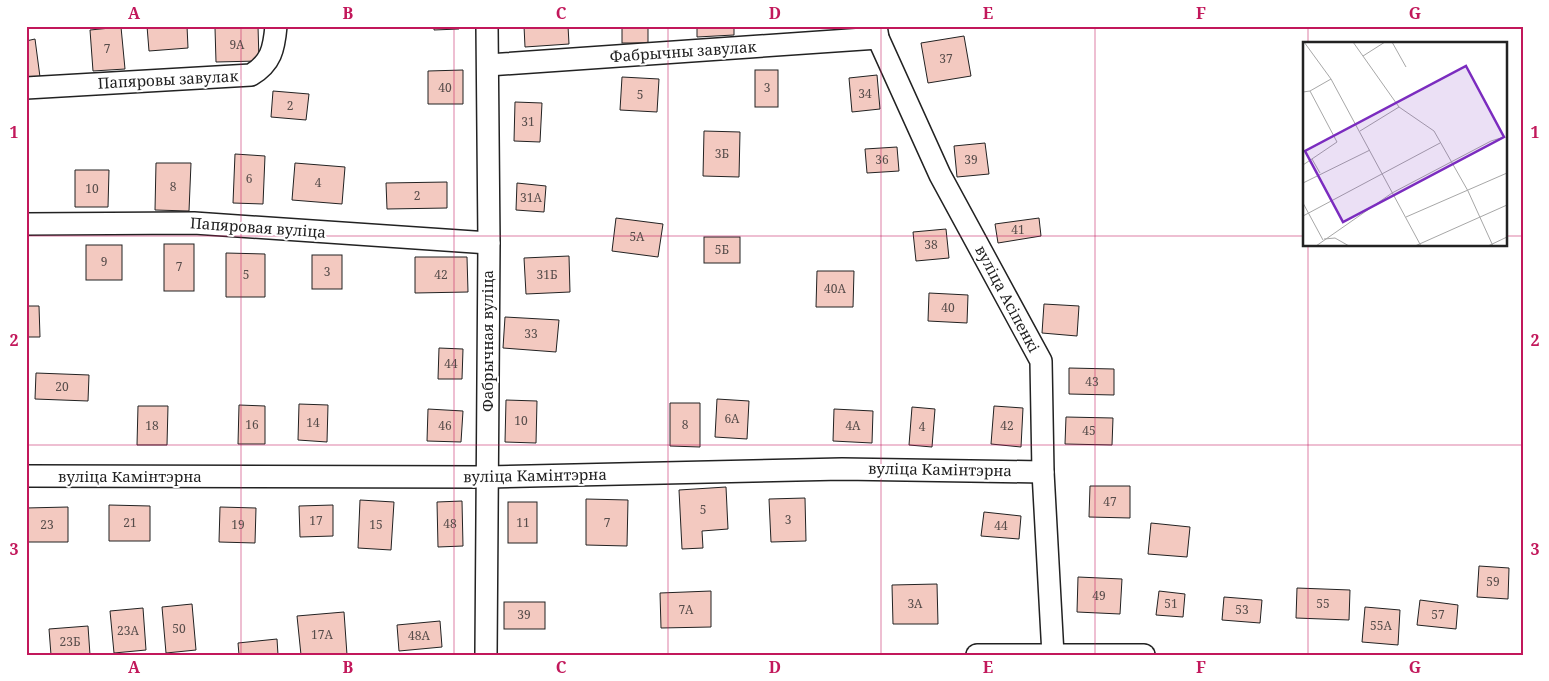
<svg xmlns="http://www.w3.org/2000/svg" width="1549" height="681" viewBox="0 0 1549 681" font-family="'Noto Serif',serif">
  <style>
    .building { fill: #f3c9c0; stroke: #222 }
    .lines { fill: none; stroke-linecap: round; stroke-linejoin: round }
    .street-casing { stroke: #222; stroke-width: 24 }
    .street { stroke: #fff; stroke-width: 21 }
    .grid { fill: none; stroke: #c2185b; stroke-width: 1; stroke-opacity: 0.55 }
    .labels { text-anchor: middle; stroke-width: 4; stroke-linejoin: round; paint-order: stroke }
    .number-label { font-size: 12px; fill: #564c4a }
    .street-label { font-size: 15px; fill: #222; stroke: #fff }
    .inset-road { fill: none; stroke: #a7a7a7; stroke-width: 1 }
    .view { fill: #7b2cbf; fill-opacity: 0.15; stroke: #7b2cbf; stroke-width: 2.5 }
    .inset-edge { fill: none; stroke: #222; stroke-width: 2.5 }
    .neatline { fill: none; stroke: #c2185b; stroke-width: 2 }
    .grid-label { font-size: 16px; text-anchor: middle; font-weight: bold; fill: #c2185b }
  </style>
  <rect width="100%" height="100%" fill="#fff"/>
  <g class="building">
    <path d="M147,26H187L188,48L149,51Z"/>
    <path d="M258,26L259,61L216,62L215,28Z"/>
    <path d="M434,26H459V29L434,30Z"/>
    <path d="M524,26H568L569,44L525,47Z"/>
    <rect x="622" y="26" width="26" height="17"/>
    <path d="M697,26H734V35L697,37Z"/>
    <path d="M121,27L125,69L93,71L90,30Z"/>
    <path d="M964,36L971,76L928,83L921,43Z"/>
    <path d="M35,39L40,77L26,78V41Z"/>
    <path d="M463,70V104H428V71Z"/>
    <rect x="755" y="70" width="23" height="37"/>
    <path d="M877,75L880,109L852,112L849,78Z"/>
    <path d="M622,77L659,79L657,112L620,110Z"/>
    <path d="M273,91L309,94L306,120L271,117Z"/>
    <path d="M515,102L542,103L540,142L514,141Z"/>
    <path d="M704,131L740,132L739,177L703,176Z"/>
    <path d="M985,143L989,174L957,177L954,146Z"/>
    <path d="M897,147L899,171L867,173L865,149Z"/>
    <path d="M235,154L265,156L263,204L233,203Z"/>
    <path d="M156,163H191L189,211L155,210Z"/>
    <path d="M295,163L345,167L342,204L292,200Z"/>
    <path d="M75,170H109L108,207H75Z"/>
    <path d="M447,182V208L387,209L386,183Z"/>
    <path d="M517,183L546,186L544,212L516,210Z"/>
    <path d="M616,218L663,224L658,257L612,251Z"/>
    <path d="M1039,218L1041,236L998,243L995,224Z"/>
    <path d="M946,229L949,258L916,261L913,232Z"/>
    <rect x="704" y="237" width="36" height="26"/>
    <rect x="164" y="244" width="30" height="47"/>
    <rect x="86" y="245" width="36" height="35"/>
    <path d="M226,253L265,254V297H226Z"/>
    <rect x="312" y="255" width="30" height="34"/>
    <path d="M569,256L570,292L526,294L524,258Z"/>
    <path d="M415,257H467L468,292L415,293Z"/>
    <path d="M817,271H854L853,307H816Z"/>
    <path d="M929,293L968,295L967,323L928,321Z"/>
    <path d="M1044,304L1079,306L1077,336L1042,333Z"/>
    <path d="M26,306H39L40,337H26Z"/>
    <path d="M505,317L559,320L556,352L503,348Z"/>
    <path d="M439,348L463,349L462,379H438Z"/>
    <path d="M1069,368L1114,369V395L1069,394Z"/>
    <path d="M36,373L89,375L88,401L35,399Z"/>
    <path d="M717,399L749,401L747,439L715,437Z"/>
    <path d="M506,400L537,401L536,443L505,442Z"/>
    <path d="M670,403H700V447L670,446Z"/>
    <path d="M299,404L328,405L327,442L298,440Z"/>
    <path d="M239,405L265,406V444H238Z"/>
    <path d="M138,406H168L167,445H137Z"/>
    <path d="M994,406L1023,408L1021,447L991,444Z"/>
    <path d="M912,407L935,409L932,447L909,445Z"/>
    <path d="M428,409L463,411L461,442L427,441Z"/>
    <path d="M834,409L873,411L872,443L833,441Z"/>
    <path d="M1066,417L1113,418L1112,445L1065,444Z"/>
    <path d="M1090,486H1130V518L1089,517Z"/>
    <path d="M726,487L728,529L702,531L703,548L682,549L679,490Z"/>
    <path d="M805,498L806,541L771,542L769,499Z"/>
    <path d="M586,499L628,500L627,546L586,545Z"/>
    <path d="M360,500L394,502L391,550L358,548Z"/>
    <path d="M462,501L463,546L438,547L437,502Z"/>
    <rect x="508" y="502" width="29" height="41"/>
    <path d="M109,505L150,506V541H109Z"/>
    <path d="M333,505V536L300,537L299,506Z"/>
    <path d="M68,507V542H26V508Z"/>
    <path d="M220,507L256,508L255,543L219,542Z"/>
    <path d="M984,512L1021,516L1019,539L981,536Z"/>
    <path d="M1151,523L1190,527L1187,557L1148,554Z"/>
    <path d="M1479,566L1509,568L1508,599L1477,597Z"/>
    <path d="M1078,577L1122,579L1120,614L1077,612Z"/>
    <path d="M937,584L938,624H893L892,585Z"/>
    <path d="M1297,588L1350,590L1349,620L1296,618Z"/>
    <path d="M711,591V627L661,628L660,593Z"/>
    <path d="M1159,591L1185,594L1183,617L1156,615Z"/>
    <path d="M1224,597L1262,600L1260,623L1222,620Z"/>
    <path d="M1420,600L1458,605L1456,629L1417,625Z"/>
    <rect x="504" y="602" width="41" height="27"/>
    <path d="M192,604L196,650L166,653L162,607Z"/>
    <path d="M1365,607L1400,610L1398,645L1362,642Z"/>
    <path d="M143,608L146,650L114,653L110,611Z"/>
    <path d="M344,612L347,655H301L297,616Z"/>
    <path d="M440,621L442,647L399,651L397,625Z"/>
    <path d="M88,626L90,655H51L49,629Z"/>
    <path d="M277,639L278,655H239L238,643Z"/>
  </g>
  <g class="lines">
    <defs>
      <g id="street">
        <path d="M876,26L878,38L940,175L1041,361L1043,472L1053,655"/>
        <path d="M488,65L878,38"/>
        <path d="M26,88L251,75C271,63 274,49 276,26"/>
        <path d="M26,224L194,223L489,243"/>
        <path d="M26,476L488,477L842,469L1043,472"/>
        <path d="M486,655L489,243L487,26"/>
        <path d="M977,655H1144"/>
      </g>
    </defs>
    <use href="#street" class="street-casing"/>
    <use href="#street" class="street"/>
  </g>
  <path class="grid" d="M241,26V655M454,26V655M668,26V655M881,26V655M1095,26V655M1308,26V44M26,236H1304M1505,236H1523M1308,245V655M26,445H1523"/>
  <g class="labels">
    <g class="number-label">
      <text x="237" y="49">9А</text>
      <text x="107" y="53">7</text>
      <text x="946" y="63">37</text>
      <text x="445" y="92">40</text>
      <text x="767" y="92">3</text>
      <text x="865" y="98">34</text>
      <text x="640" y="99">5</text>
      <text x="290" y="110">2</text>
      <text x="528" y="126">31</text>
      <text x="722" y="158">3Б</text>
      <text x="882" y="164">36</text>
      <text x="971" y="164">39</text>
      <text x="249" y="183">6</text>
      <text x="318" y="187">4</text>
      <text x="173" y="191">8</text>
      <text x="92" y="193">10</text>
      <text x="417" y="200">2</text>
      <text x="531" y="202">31А</text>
      <text x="1018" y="234">41</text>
      <text x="637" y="241">5А</text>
      <text x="931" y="249">38</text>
      <text x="722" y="254">5Б</text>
      <text x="104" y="266">9</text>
      <text x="179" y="271">7</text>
      <text x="327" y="276">3</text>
      <text x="246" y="279">5</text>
      <text x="441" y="279">42</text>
      <text x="547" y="279">31Б</text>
      <text x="835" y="293">40А</text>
      <text x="948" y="312">40</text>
      <text x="531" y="338">33</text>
      <text x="451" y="368">44</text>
      <text x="1092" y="386">43</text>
      <text x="62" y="391">20</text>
      <text x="732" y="423">6А</text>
      <text x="521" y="425">10</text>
      <text x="313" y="427">14</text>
      <text x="252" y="429">16</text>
      <text x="685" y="429">8</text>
      <text x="152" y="430">18</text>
      <text x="445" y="430">46</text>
      <text x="853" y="430">4А</text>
      <text x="1007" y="430">42</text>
      <text x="922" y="431">4</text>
      <text x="1089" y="435">45</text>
      <text x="1110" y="506">47</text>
      <text x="703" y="514">5</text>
      <text x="788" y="524">3</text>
      <text x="316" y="525">17</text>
      <text x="130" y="527">21</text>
      <text x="523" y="527">11</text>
      <text x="607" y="527">7</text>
      <text x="450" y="528">48</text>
      <text x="47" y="529">23</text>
      <text x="238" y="529">19</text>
      <text x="376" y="529">15</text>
      <text x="1001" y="530">44</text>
      <text x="1493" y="586">59</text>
      <text x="1099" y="600">49</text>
      <text x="915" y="608">3А</text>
      <text x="1171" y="608">51</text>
      <text x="1323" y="608">55</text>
      <text x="686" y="614">7А</text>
      <text x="1242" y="614">53</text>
      <text x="524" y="619">39</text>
      <text x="1438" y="619">57</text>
      <text x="1381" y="630">55А</text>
      <text x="179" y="633">50</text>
      <text x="128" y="635">23А</text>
      <text x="322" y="639">17А</text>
      <text x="419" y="640">48А</text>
      <text x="70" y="646">23Б</text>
    </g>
    <g class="street-label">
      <text transform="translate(683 52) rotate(-4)" y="5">Фабрычны завулак</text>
      <text transform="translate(168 80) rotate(-3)" y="5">Папяровы завулак</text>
      <text transform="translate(258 228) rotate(4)" y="5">Папяровая вуліца</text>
      <text transform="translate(1007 299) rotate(62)" y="5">вуліца Асіпенкі</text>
      <text transform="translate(488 341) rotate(-90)" y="5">Фабрычная вуліца</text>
      <text transform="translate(940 470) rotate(1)" y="5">вуліца Камінтэрна</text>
      <text transform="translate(535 476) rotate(-1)" y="5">вуліца Камінтэрна</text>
      <text x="130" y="482">вуліца Камінтэрна</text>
    </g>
  </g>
  <g transform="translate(1303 42)">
    <rect width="204" height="204" fill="#fff"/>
    <path class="inset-road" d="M1,0L28,37L118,204M50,0L96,65L131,89L165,149L190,204M89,0L103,25M60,14L82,0M7,49L28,37M0,50L7,49L34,100L0,123M57,89L96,65M9,117L17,131M0,141L67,108M0,161L20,198M0,174L137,101M103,175L204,131M21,197L32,196L46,204M13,204L89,151L188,99L201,95M112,204L204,163M185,204L204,195"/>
    <path class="view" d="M163,24L201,95L40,180L2,109Z"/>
    <rect width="204" height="204" class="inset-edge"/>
  </g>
  <rect width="1549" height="681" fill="none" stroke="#ffffff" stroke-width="55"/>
  <rect x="28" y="28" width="1494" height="626" class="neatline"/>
  <g class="grid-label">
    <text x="134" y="19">A</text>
    <text x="348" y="19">B</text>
    <text x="561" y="19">C</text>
    <text x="775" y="19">D</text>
    <text x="988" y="19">E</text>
    <text x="1201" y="19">F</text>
    <text x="1415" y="19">G</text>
    <text x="14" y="138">1</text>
    <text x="1535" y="138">1</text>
    <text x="14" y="346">2</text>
    <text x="1535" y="346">2</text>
    <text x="14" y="555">3</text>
    <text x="1535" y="555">3</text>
    <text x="134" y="673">A</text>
    <text x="348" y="673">B</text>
    <text x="561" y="673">C</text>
    <text x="775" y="673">D</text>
    <text x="988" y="673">E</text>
    <text x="1201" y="673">F</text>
    <text x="1415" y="673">G</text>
  </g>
</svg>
